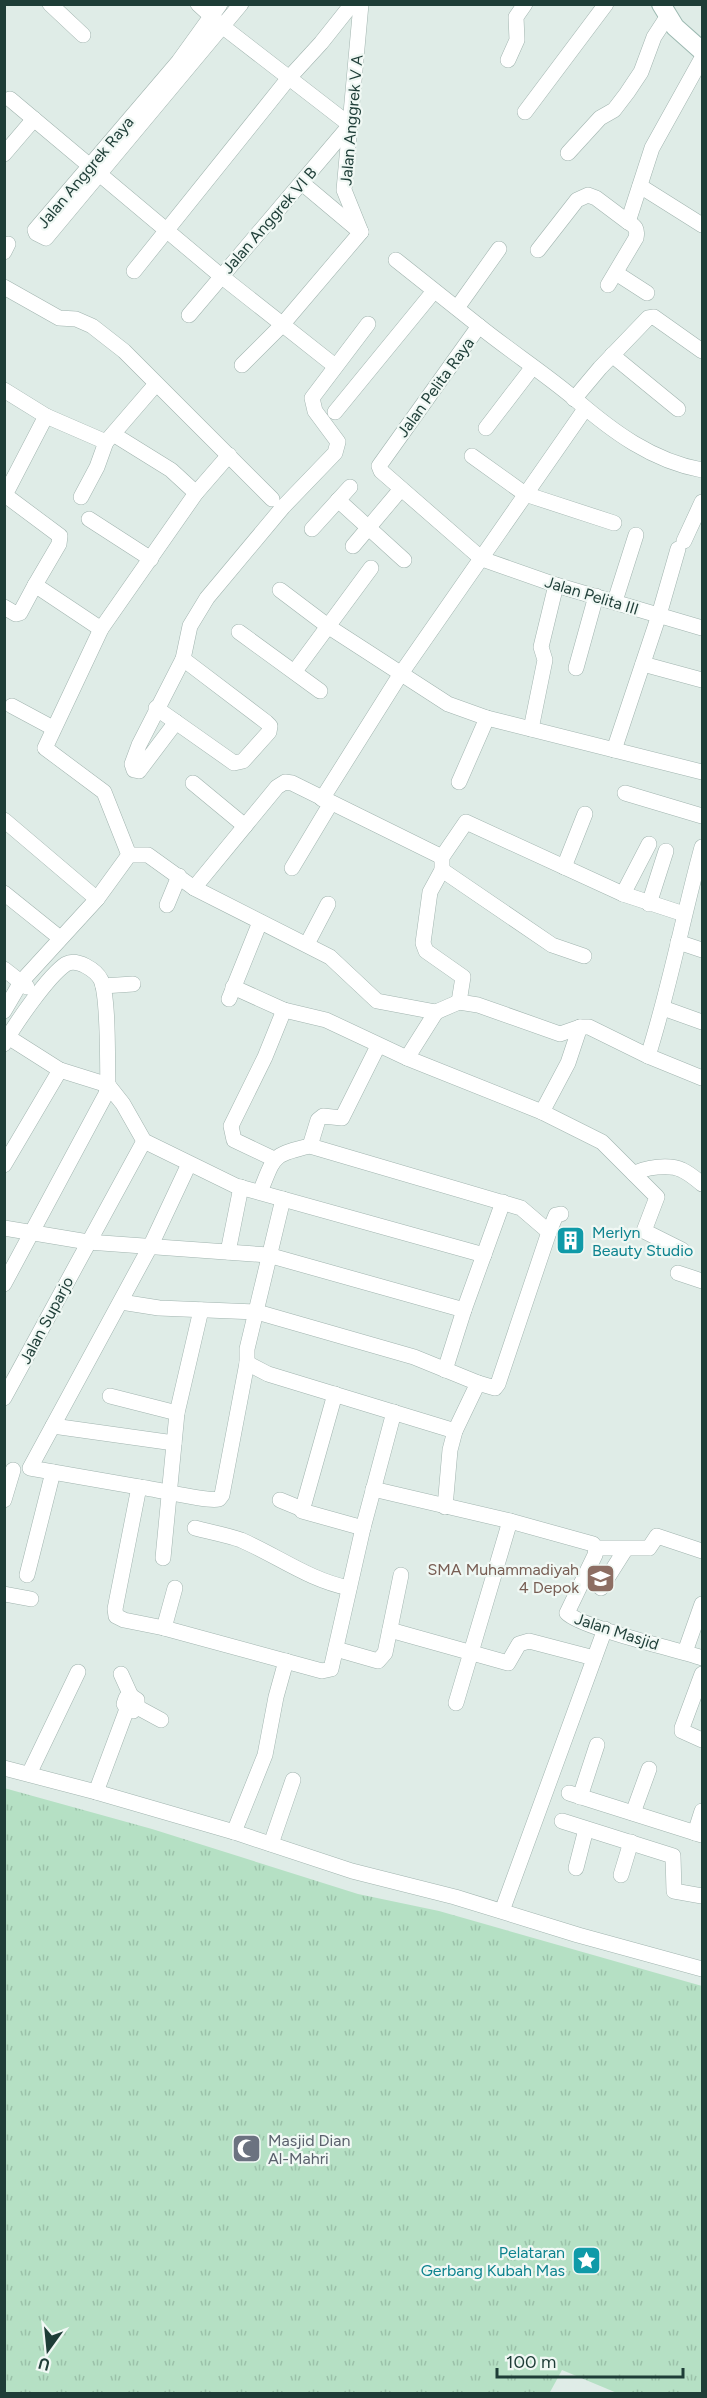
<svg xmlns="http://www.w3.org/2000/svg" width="707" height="2398" viewBox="0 0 707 2398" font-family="Figtree,sans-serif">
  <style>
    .park { fill: url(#park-tufts) }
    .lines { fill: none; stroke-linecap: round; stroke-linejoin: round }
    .minor-casing { stroke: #a1b4af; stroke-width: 16 }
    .secondary-casing { stroke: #9cb9b1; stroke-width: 20 }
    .minor { stroke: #fff; stroke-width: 15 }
    .secondary { stroke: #fff; stroke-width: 18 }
    .labels { text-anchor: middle; stroke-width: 4.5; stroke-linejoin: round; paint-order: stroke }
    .street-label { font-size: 16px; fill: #1e3d37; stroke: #f0f8f4 }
    .culture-label { font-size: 16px; fill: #0d838f; stroke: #f0f8f4; text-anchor: start }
    .education-label { font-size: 16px; fill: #785e54; stroke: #f0f8f4; text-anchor: end }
    .worship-label { font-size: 16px; fill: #5b616d; stroke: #f0f8f4; text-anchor: start }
  </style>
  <defs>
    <pattern id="park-tufts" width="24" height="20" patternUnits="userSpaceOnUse" patternTransform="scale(1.5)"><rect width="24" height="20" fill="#b5e0c4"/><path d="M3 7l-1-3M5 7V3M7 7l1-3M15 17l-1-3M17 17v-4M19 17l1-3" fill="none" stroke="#9bc1a9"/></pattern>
  </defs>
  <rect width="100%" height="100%" fill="#dfece7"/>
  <path class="park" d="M4,1788L152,1829L358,1894L439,1911L702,1986V2393H617L562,2370L549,2394L5,2393Z"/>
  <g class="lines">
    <defs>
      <g id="minor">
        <path d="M50,4L83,35"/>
        <path d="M220,4L179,61L35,230L36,233L46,238L241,4"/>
        <path d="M508,60L517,40L516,17L525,4"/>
        <path d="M10,99L221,276L335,366"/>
        <path d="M525,112L606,4"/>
        <path d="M568,153L600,118L614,110L627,93L641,72L654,37L667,17"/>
        <path d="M4,154L34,119"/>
        <path d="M302,183L358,230"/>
        <path d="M640,186L702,225"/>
        <path d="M361,232L344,190L361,4"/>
        <path d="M538,250L577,200L588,195L596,198L628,222L652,148L702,58"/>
        <path d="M4,252L8,244"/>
        <path d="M396,260L479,326"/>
        <path d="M134,271L288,79L321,43L352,4"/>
        <path d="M616,273L647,293"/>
        <path d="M608,285L636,238C638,229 635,226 628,222"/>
        <path d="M4,287L59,318L76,319L92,326L124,351L272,499"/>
        <path d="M457,308L499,249"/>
        <path d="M189,315L350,125L222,26L198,4"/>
        <path d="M612,355L678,409"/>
        <path d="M242,365L282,325L361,232"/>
        <path d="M4,390L46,416L106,442L156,384"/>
        <path d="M574,399L600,368L648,318L654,317L702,351"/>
        <path d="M335,412L434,291"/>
        <path d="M486,428L532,368"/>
        <path d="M113,434L171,470L196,493"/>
        <path d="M472,456L525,494L614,523"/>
        <path d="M702,470C652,461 612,431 575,399C544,373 510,351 479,326L379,466L381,471L482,559L556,585L702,628"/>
        <path d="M81,497L97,467L106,442"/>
        <path d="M338,500L404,560"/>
        <path d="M89,519L151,559"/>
        <path d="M312,529L350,487"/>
        <path d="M684,541L702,502"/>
        <path d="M353,546L401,489"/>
        <path d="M35,585L59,544L60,536L5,495L46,416"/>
        <path d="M280,590L329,627L448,704L487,718L702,772"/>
        <path d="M615,601L636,535"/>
        <path d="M4,607L16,614L20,613L35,585L101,629"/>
        <path d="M239,632L320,691"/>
        <path d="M643,664L702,680"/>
        <path d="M576,668L596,596"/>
        <path d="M295,671L371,568"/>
        <path d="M12,706L53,728"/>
        <path d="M156,708L234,763L243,761L269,732L270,726L266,722L183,659"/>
        <path d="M176,722L139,771L134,770L132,764L139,745L183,659L190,626L207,598L283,507L335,453L338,442L315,411L312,398L368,324"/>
        <path d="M531,729L545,660L541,647L556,585"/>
        <path d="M614,750L659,615L678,549"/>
        <path d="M459,782L487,718"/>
        <path d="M193,783L245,826"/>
        <path d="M625,793L702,816"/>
        <path d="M322,799L400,675L585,409"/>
        <path d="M4,820L97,899"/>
        <path d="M129,855L104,792L45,748L101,629L196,493L229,455"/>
        <path d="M564,867L585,814"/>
        <path d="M292,868L331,803"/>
        <path d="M442,870L552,945L584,956"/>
        <path d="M194,888L277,787L285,782L292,783L442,857"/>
        <path d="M4,893L60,938"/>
        <path d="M623,894L649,844"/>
        <path d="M649,904L666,851"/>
        <path d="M167,905L179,876"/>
        <path d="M684,914L623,894L466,822L442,857V870L430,892L423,943L426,951L463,977L459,1002L478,1005L560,1034L580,1027H589L648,1056L702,1078"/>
        <path d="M678,942L702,950"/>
        <path d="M307,944L328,904"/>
        <path d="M4,969L27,987"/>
        <path d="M103,986L133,984"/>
        <path d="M233,987L284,1010L326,1020L407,1058L542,1112L602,1142L657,1197L644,1231L682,1250"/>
        <path d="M229,999L260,922"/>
        <path d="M663,1008L702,1022"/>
        <path d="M4,1011L21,982L97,899L129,855H148L194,888L330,957L377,1001L436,1012L459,1002"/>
        <path d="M8,1037L60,1070L108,1085"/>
        <path d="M4,1044C15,1024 48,976 66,964C77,958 96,970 101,980C109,998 107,1062 108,1085L106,1094L4,1284"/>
        <path d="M648,1056C670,987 683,916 702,847"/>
        <path d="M407,1058L436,1012"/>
        <path d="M108,1085L123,1104L144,1141L236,1186L484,1255"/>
        <path d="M542,1112L568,1063L580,1027"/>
        <path d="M310,1146L318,1120L323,1116L342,1118L378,1046"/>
        <path d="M274,1159L234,1140L231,1126L265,1057L284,1010"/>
        <path d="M189,1164L151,1245L30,1468L139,1487L115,1609L116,1616L124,1620L164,1628L322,1671L331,1669L363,1528L394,1412"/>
        <path d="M4,1165L60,1070"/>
        <path d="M634,1174C644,1167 670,1164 682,1170C689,1173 696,1179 702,1184"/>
        <path d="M260,1192C275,1156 271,1155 310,1146L521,1208L549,1232"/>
        <path d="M4,1228L88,1242L268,1255L464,1310"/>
        <path d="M228,1252L241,1187"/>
        <path d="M678,1273L702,1281"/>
        <path d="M121,1302L159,1308L257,1312L414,1357L478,1383"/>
        <path d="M247,1363L268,1374L455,1431"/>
        <path d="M445,1370L464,1310L503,1202"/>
        <path d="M335,1394L302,1511L363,1528"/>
        <path d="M110,1396L177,1413"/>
        <path d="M4,1398L144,1141"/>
        <path d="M53,1426L174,1443"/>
        <path d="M139,1487C158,1489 206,1502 219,1499L222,1495L247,1363V1349L283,1199"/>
        <path d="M373,1489L510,1521L593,1544L596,1548H649L657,1536L702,1551"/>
        <path d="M4,1500L13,1470"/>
        <path d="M280,1500L302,1509"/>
        <path d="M445,1507L450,1450L455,1431L478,1383L495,1388L498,1384L549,1232L556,1215L561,1214"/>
        <path d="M195,1528C210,1532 227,1535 241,1540C278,1556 309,1580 349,1588"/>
        <path d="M596,1548L595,1555L567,1613C582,1628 676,1649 702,1658"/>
        <path d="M163,1558L177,1413L201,1310"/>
        <path d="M27,1575L53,1472"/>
        <path d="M601,1588L625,1550"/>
        <path d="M4,1594L31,1599"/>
        <path d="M164,1628L175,1588"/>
        <path d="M390,1630L508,1663L519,1644L529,1641L594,1658"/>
        <path d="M336,1649L378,1661L385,1653L401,1575"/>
        <path d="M685,1652L702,1604"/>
        <path d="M121,1674L131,1696"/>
        <path d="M702,1674L682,1728V1731L702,1740"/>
        <path d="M131,1696L137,1700V1707L133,1711L127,1709L124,1704L126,1698Z"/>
        <path d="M456,1703L510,1521"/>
        <path d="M137,1707L161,1720"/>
        <path d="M4,1768L96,1792L234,1832L352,1871L455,1897L578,1935L702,1969"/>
        <path d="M29,1774L78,1672"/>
        <path d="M96,1792L127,1709"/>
        <path d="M569,1793L702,1835"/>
        <path d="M580,1797L597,1745"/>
        <path d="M633,1813L649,1769"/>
        <path d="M562,1821L673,1856L674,1891L702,1896"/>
        <path d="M234,1832L265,1755L276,1697L286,1661"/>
        <path d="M695,1833L702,1811"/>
        <path d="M271,1844L293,1780"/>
        <path d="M576,1868L586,1829"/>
        <path d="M621,1875L631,1842"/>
        <path d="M502,1911L605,1629"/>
      </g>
      <path id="secondary" d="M661,4L675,27L702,51"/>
    </defs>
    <use href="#minor" class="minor-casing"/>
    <use href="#secondary" class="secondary-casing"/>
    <use href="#minor" class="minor"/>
    <use href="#secondary" class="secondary"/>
  </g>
  <defs>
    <symbol id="building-square" viewBox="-11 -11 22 22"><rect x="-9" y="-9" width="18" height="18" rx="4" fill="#0f9aa8" stroke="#f0f8f4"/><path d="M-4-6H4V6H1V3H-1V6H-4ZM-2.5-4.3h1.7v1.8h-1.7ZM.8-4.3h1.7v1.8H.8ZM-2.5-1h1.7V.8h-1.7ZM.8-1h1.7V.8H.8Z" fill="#fff"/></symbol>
    <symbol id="school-square" viewBox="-11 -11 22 22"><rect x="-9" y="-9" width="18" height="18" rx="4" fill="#8d6e63" stroke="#f0f8f4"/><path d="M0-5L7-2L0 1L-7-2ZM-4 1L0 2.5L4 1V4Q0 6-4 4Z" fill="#fff"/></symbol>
    <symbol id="mosque-square" viewBox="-11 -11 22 22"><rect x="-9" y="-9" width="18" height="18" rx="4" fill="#6b7280" stroke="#f0f8f4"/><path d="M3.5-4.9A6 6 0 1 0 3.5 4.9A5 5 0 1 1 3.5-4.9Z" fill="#fff"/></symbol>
    <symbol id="sight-square" viewBox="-11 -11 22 22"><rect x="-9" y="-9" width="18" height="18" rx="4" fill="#0f9aa8" stroke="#f0f8f4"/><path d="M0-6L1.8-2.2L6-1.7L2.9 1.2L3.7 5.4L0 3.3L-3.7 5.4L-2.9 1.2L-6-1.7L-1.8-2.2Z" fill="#fff"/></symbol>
  </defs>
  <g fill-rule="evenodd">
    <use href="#building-square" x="554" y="1224" width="33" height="33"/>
    <use href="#school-square" x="584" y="1562" width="33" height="33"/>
    <use href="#mosque-square" x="230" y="2132" width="33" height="33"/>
    <use href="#sight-square" x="570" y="2244" width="33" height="33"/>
  </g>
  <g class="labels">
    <g class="street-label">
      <text transform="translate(351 120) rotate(-85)" y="6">Jalan Anggrek V A</text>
      <text transform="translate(85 172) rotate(-50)" y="6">Jalan Anggrek Raya</text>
      <text transform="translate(269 220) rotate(-49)" y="6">Jalan Anggrek VI B</text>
      <text transform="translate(435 387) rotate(-54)" y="6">Jalan Pelita Raya</text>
      <text transform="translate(592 595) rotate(17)" y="6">Jalan Pelita III</text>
      <text transform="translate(46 1320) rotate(-62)" y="6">Jalan Suparjo</text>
      <text transform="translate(617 1631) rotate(18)" y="6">Jalan Masjid</text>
    </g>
    <g class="culture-label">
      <text x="592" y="1238">Merlyn<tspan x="592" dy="18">Beauty Studio</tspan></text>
      <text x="565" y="2258" text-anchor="end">Pelataran<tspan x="565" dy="18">Gerbang Kubah Mas</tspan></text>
    </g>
    <g class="education-label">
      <text x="579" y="1575">SMA Muhammadiyah<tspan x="579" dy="18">4 Depok</tspan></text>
    </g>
    <g class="worship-label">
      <text x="268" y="2146">Masjid Dian<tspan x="268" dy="18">Al-Mahri</tspan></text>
    </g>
  </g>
  <rect width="707" height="2398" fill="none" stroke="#1e3d37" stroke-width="12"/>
  <g transform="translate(48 2350) rotate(195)" stroke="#f0f8f4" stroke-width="4.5" paint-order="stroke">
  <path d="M0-4.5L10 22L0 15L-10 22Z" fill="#1e3d37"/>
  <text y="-9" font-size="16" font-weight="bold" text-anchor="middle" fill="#1e3d37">U</text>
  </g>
  <path d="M497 2368v9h186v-9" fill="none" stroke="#1e3d37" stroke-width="3"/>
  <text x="506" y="2368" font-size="18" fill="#1e3d37" stroke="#f0f8f4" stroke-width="4.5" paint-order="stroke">100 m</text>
</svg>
